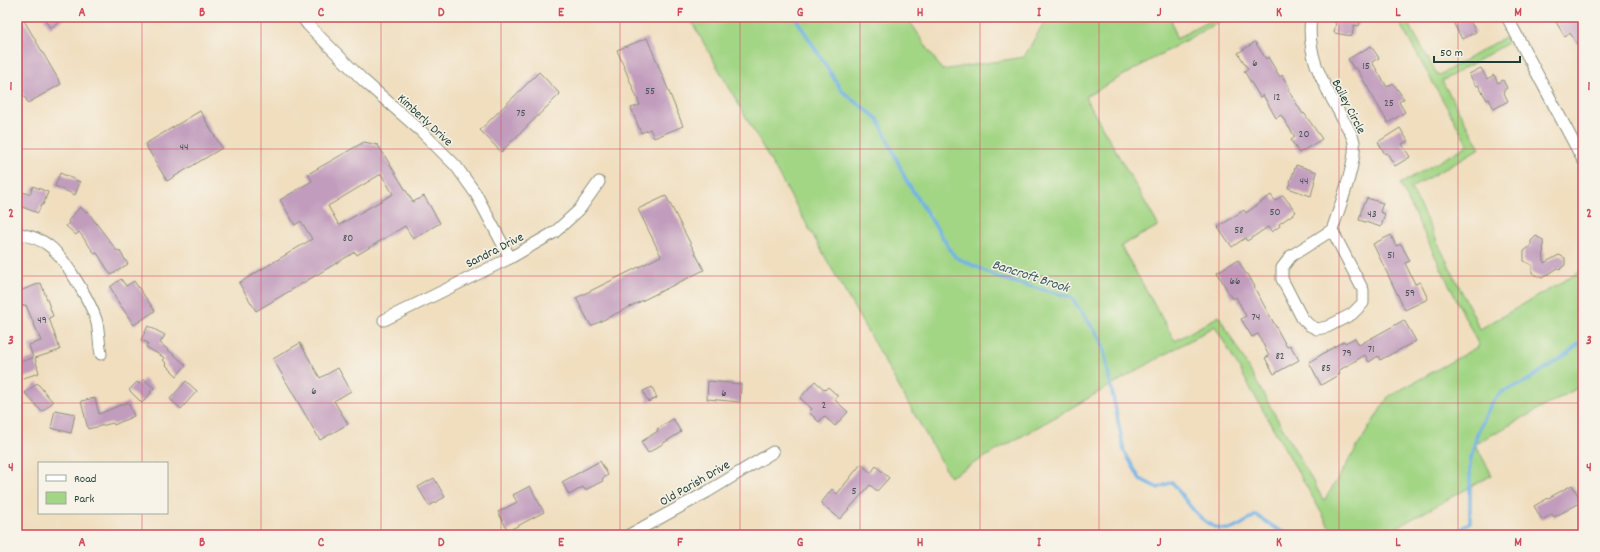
<svg xmlns="http://www.w3.org/2000/svg" width="1600" height="552" viewBox="0 0 1600 552" font-family="Dekko,sans-serif">
  <style>
    .green { fill: #a2d584; stroke: #60895c }
    .lines { fill: none; stroke-linecap: round; stroke-linejoin: round }
    .stream { stroke: #72b3e6; stroke-width: 3.5 }
    .building { fill: #c19cbd; fill-rule: evenodd }
    .street-casing { stroke: #888e7a; stroke-width: 13 }
    .street { stroke: #fff; stroke-width: 11 }
    .grid { fill: none; stroke: #d1495b; stroke-width: 1; stroke-opacity: 0.55 }
    .labels { text-anchor: middle; stroke-width: 3; stroke-linejoin: round; paint-order: stroke }
    .number-label { font-size: 11px; fill: #485556 }
    .street-label { font-size: 13px; fill: #1f3d34; stroke: #f7f3e8 }
    .water-label { font-size: 14px; font-style: italic; fill: #345a60; stroke: #f7f3e8 }
    .neatline { fill: none; stroke: #d1495b; stroke-width: 1.5 }
    .grid-label { font-size: 13px; text-anchor: middle; font-weight: bold; fill: #d1495b }
  </style>
  <rect width="100%" height="100%" fill="#f7f3e8"/>
  <filter id="ink" filterUnits="userSpaceOnUse"><feTurbulence type="fractalNoise" baseFrequency=".025" numOctaves="2"/><feDisplacementMap in="SourceGraphic" scale="8" xChannelSelector="R" yChannelSelector="G"/><feConvolveMatrix kernelMatrix="1 2 1 2 8 2 1 2 1" color-interpolation-filters="sRGB"/></filter>
  <filter id="wash" filterUnits="userSpaceOnUse"><feTurbulence type="fractalNoise" baseFrequency=".012" numOctaves="4" result="noise"/><feDisplacementMap in="SourceGraphic" scale="16" xChannelSelector="R" yChannelSelector="G"/><feGaussianBlur stdDeviation="0.9" result="paint"/><feColorMatrix in="noise" values="0 0 0 0 0 0 0 0 0 0 0 0 0 0 0 0 0 1.4 0 .05"/><feComposite in="paint" operator="in"/></filter>
  <g filter="url(#wash)">
    <rect width="100%" height="100%" fill="#f0debf"/>
    <path class="green" d="M689,17H907L942,70L1024,57L1047,17H1171L1176,39L1216,17H1227L1085,97L1157,223L1158,226L1121,246L1175,341L1219,316L1324,501L1388,397L1479,346L1400,184L1468,145L1396,17H1405L1438,76L1505,37L1508,43L1442,81L1480,148L1411,188L1480,329L1583,270V385L1475,444L1492,475L1383,535H1334L1215,326L950,477Z"/>
    <g class="lines">
      <g class="stream">
        <path d="M795,17L842,91L878,119L906,180L955,257L1002,279L1071,297L1102,341L1124,451L1140,479L1158,488L1172,482C1186,500 1204,533 1231,529C1237,528 1250,519 1256,515L1280,531L1307,535"/>
        <path d="M1455,535L1470,522V462L1477,434L1491,404L1500,393L1525,382L1570,352L1583,339"/>
      </g>
    </g>
    <g id="blocks">
      <g class="building">
        <path d="M17,17H22L61,84L28,103L17,84Z"/>
        <path d="M43,17H68L50,28Z"/>
        <path d="M1334,17H1361L1359,26L1354,25L1352,36L1334,33L1336,22H1334Z"/>
        <path d="M1468,17L1476,32L1462,39L1454,24Z"/>
        <path d="M1553,17H1583V41L1577,44L1570,33L1565,37Z"/>
        <path d="M647,38L683,126L654,138L650,129L641,133L631,108L640,105L617,50Z"/>
        <path d="M1255,42L1266,59L1268,57L1280,77L1282,75L1290,89L1288,90L1303,114L1304,113L1322,139L1299,153L1291,140L1295,137L1281,115L1276,118L1263,95L1260,97L1244,71L1248,69L1238,53Z"/>
        <path d="M1371,46L1379,58L1372,62L1387,87L1393,83L1404,99L1399,102L1405,112L1388,123L1356,67L1354,69L1348,59Z"/>
        <path d="M1481,68L1487,79L1494,75L1498,83L1503,80L1507,88L1503,91L1508,101L1494,109L1489,99L1487,100L1478,85L1476,86L1469,74Z"/>
        <path d="M539,72L560,94L501,152L480,130Z"/>
        <path d="M200,111L222,148L167,181L145,144Z"/>
        <path d="M1400,128L1408,141L1402,144L1410,157L1395,166L1387,153L1385,154L1378,142Z"/>
        <path d="M364,142L378,145L413,202L424,196L440,223L413,239L405,226L357,255L355,252L256,311L239,283L312,239L301,221L295,225L280,200L312,181L308,174ZM381,174L393,194L339,225L328,206Z"/>
        <path d="M1296,165L1317,172L1311,196L1288,188Z"/>
        <path d="M60,173L80,182L75,195L55,186Z"/>
        <path d="M33,186L48,192L43,205H41L38,213L17,205V191L30,194Z"/>
        <path d="M1271,195L1275,201L1283,195L1296,212L1279,224L1280,226L1272,232L1268,227L1247,241L1245,238L1232,247L1218,227L1244,210L1246,213Z"/>
        <path d="M666,196L704,270L591,326L576,298L661,256L638,209Z"/>
        <path d="M1367,198L1383,203L1380,212L1385,214L1381,227L1359,220L1363,204L1365,203Z"/>
        <path d="M80,207L86,212L87,211L117,251L119,250L128,264L111,275L97,253L95,254L79,232L76,235L66,226L69,223L68,221Z"/>
        <path d="M1391,235L1396,246L1401,244L1410,261L1405,263L1415,284L1420,282L1428,299L1405,310L1373,244Z"/>
        <path d="M1536,236L1543,240L1544,263L1559,255L1565,258V265L1560,269L1558,268L1542,278L1532,273V265L1524,261V251L1531,246V241Z"/>
        <path d="M1238,260L1246,274H1248L1255,287H1254L1287,347L1290,345L1299,360L1274,374L1265,358L1269,356L1258,334L1252,337L1241,319L1246,316L1236,297L1232,299L1217,272Z"/>
        <path d="M121,279L126,286L134,281L155,311L134,325L114,296L115,295L110,287Z"/>
        <path d="M41,283L53,316L49,318L60,350L35,358L39,373L17,380V363L33,358L29,345L41,341L26,305L22,306L17,292Z"/>
        <path d="M1404,320L1416,341L1380,360L1378,356L1369,362L1365,355L1338,371L1340,374L1321,385L1309,362L1344,341L1345,343L1355,338L1359,345Z"/>
        <path d="M148,326L165,335L160,343L186,365L177,376L166,365L167,364L163,360L165,358L146,347L148,343L141,340Z"/>
        <path d="M300,343L320,378L338,368L351,391L334,401L348,424L320,440L273,359Z"/>
        <path d="M144,379L154,388L150,392L151,393L142,403L129,390L137,382L139,384Z"/>
        <path d="M186,381L197,391L181,409L170,399Z"/>
        <path d="M708,381L741,384L740,402L707,399Z"/>
        <path d="M815,381L825,390L828,387L838,396L835,400L848,412L835,426L824,416L819,422L809,412L812,409L800,398Z"/>
        <path d="M37,383L53,402L42,412L25,393Z"/>
        <path d="M652,387L657,398L648,402L643,391Z"/>
        <path d="M95,398L99,414L128,402L134,416L114,425L113,423L88,429L81,401Z"/>
        <path d="M55,410L75,414L71,433L51,428Z"/>
        <path d="M673,419L681,432L648,453L641,442L658,431L657,429Z"/>
        <path d="M600,461L608,475L602,479L603,481L585,490L583,487L569,495L562,482Z"/>
        <path d="M861,464L871,473L876,466L889,478L877,491L870,485L840,519L821,503L832,489L837,494Z"/>
        <path d="M434,478L445,497L429,506L418,487Z"/>
        <path d="M1572,485L1582,502L1554,517L1552,514L1542,520L1534,506Z"/>
        <path d="M530,486L544,512L508,531L498,512L517,502L513,495Z"/>
      </g>
    </g>
  </g>
  <g filter="url(#ink)">
    <use href="#blocks" fill-opacity="0" stroke="#888e7a" stroke-width="1"/>
    <g class="lines">
      <defs>
        <g id="street">
          <path d="M302,17L308,25L363,80L421,131L456,166L476,194L510,258"/>
          <path d="M1311,17C1306,56 1323,82 1340,114C1344,122 1352,133 1354,142C1357,161 1339,210 1332,230L1291,256L1282,268V279L1302,318L1309,325L1317,329L1327,327L1352,314L1363,303V290L1332,230"/>
          <path d="M1507,17L1583,160"/>
          <path d="M17,233C28,236 39,238 48,245C64,256 92,304 97,323C99,333 99,344 101,354"/>
          <path d="M384,320L510,258L555,232L579,210L599,182"/>
          <path d="M629,535L707,492L773,452"/>
        </g>
      </defs>
      <use href="#street" class="street-casing"/>
      <use href="#street" class="street"/>
    </g>
  </g>
  <path class="grid" d="M142,17V463M261,17V535M381,17V535M501,17V535M620,17V535M740,17V535M860,17V535M980,17V535M1099,17V535M1219,17V535M1339,17V535M1458,17V535M17,149H1583M17,276H1583M17,403H1583M142,513V535"/>
  <g class="labels">
    <g class="number-label">
      <text x="1255" y="66">6</text>
      <text x="1366" y="69">15</text>
      <text x="650" y="94">55</text>
      <text x="1277" y="100">12</text>
      <text x="1389" y="106">25</text>
      <text x="521" y="116">75</text>
      <text x="1304" y="137">20</text>
      <text x="184" y="150">44</text>
      <text x="1304" y="184">44</text>
      <text x="1275" y="215">50</text>
      <text x="1372" y="217">43</text>
      <text x="1239" y="233">58</text>
      <text x="348" y="241">80</text>
      <text x="1391" y="258">51</text>
      <text x="1235" y="284">66</text>
      <text x="1410" y="296">59</text>
      <text x="1256" y="320">74</text>
      <text x="42" y="323">49</text>
      <text x="1371" y="352">71</text>
      <text x="1347" y="356">79</text>
      <text x="1280" y="359">82</text>
      <text x="1326" y="371">85</text>
      <text x="314" y="394">6</text>
      <text x="724" y="396">6</text>
      <text x="824" y="408">2</text>
      <text x="854" y="494">5</text>
    </g>
    <g class="street-label">
      <text transform="translate(1350 106) rotate(63)" y="5">Bailey Circle</text>
      <text transform="translate(426 119) rotate(43)" y="5">Kimberly Drive</text>
      <text transform="translate(494 249) rotate(-27)" y="5">Sandra Drive</text>
      <text transform="translate(694 482) rotate(-30)" y="5">Old Parish Drive</text>
    </g>
    <g class="water-label">
      <text transform="translate(1031 275) rotate(18)" y="5">Bancroft Brook</text>
    </g>
  </g>
  <rect width="1600" height="552" fill="none" stroke="#f7f3e8" stroke-width="44"/>
  <rect x="38" y="462" width="130" height="52" fill="#f7f3e8" stroke="#a1aaa0"/>
  <rect x="46" y="475" width="20" height="6" fill="#ffffff" stroke="#a1aaa0"/>
  <text x="74" y="482" font-size="12" fill="#1f3d34">Road</text>
  <rect x="46" y="492" width="20" height="12" fill="#a2d584" stroke="#a1aaa0"/>
  <text x="74" y="502" font-size="12" fill="#1f3d34">Park</text>
  <path d="M1434 56v6h86v-6" fill="none" stroke="#1f3d34" stroke-width="2"/>
  <text x="1440" y="56" font-size="12" fill="#1f3d34" stroke="#f7f3e8" stroke-width="3" paint-order="stroke">50 m</text>
  <rect x="22" y="22" width="1556" height="508" class="neatline"/>
  <g class="grid-label">
    <text x="82" y="16">A</text>
    <text x="202" y="16">B</text>
    <text x="321" y="16">C</text>
    <text x="441" y="16">D</text>
    <text x="561" y="16">E</text>
    <text x="680" y="16">F</text>
    <text x="800" y="16">G</text>
    <text x="920" y="16">H</text>
    <text x="1039" y="16">I</text>
    <text x="1159" y="16">J</text>
    <text x="1279" y="16">K</text>
    <text x="1398" y="16">L</text>
    <text x="1518" y="16">M</text>
    <text x="11" y="90">1</text>
    <text x="1589" y="90">1</text>
    <text x="11" y="217">2</text>
    <text x="1589" y="217">2</text>
    <text x="11" y="344">3</text>
    <text x="1589" y="344">3</text>
    <text x="11" y="471">4</text>
    <text x="1589" y="471">4</text>
    <text x="82" y="546">A</text>
    <text x="202" y="546">B</text>
    <text x="321" y="546">C</text>
    <text x="441" y="546">D</text>
    <text x="561" y="546">E</text>
    <text x="680" y="546">F</text>
    <text x="800" y="546">G</text>
    <text x="920" y="546">H</text>
    <text x="1039" y="546">I</text>
    <text x="1159" y="546">J</text>
    <text x="1279" y="546">K</text>
    <text x="1398" y="546">L</text>
    <text x="1518" y="546">M</text>
  </g>
</svg>
